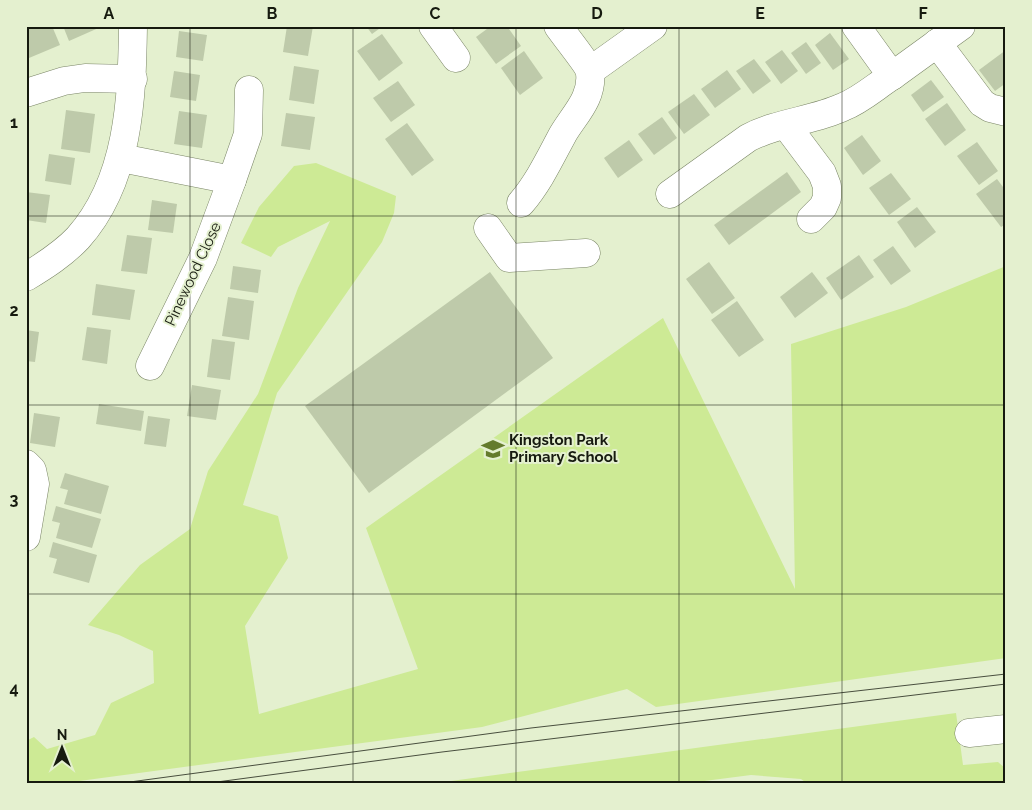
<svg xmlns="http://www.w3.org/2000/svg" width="1032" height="810" viewBox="0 0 1032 810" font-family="Raleway,sans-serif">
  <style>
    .green { fill: #cdea95 }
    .building { fill: #becaaa }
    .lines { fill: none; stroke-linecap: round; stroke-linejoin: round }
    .minor-casing { stroke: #7a8566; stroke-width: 29 }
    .minor { stroke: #fff; stroke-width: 28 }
    .tram { stroke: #484e3e; stroke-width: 1 }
    .grid { fill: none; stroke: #161a0f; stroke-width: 1; stroke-opacity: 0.55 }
    .labels { text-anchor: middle; stroke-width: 4; stroke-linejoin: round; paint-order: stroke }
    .street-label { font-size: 15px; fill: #161a0f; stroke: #e4f0cf }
    .poi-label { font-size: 15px; font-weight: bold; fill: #161a0f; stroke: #e4f0cf; text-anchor: start }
    .neatline { fill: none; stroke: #161a0f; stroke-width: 2 }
    .grid-label { font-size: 16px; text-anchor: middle; font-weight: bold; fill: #161a0f }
  </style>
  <rect width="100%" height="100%" fill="#e4f0cf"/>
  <g class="green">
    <path d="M316,163L396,196L394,213L382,242L277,393L243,505L278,516L288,558L245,626L259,714L418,669L366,528L663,318L795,589L791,344L906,307L1006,266V658L656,707L627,689L482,727L57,784H26V741L34,737L47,749L95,735L111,703L154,683L153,651L119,635L88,625L140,565L190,529L208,471L258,394L298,288L330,221L278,247L271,257L241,243L259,207L294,166Z"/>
    <path d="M956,713L963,765L998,762L1006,769V784H808L801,779L751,775L681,784H429Z"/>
  </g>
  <g class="building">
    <path d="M36,26H52L60,45L29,58L26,51V30Z"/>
    <path d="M63,26H103L69,41Z"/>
    <path d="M287,26H313L308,56L283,52Z"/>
    <path d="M366,26H383L372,34Z"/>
    <path d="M491,26H507L521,46L496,64L476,37Z"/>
    <path d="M179,31L207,35L203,61L176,57Z"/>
    <path d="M830,33L849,59L833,70L815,45Z"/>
    <path d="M382,34L403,63L379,81L357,51Z"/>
    <path d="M806,42L821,63L806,74L791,53Z"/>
    <path d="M782,50L798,71L781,84L765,62Z"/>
    <path d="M1006,50V83L995,91L979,70Z"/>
    <path d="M524,51L543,78L520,95L501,68Z"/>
    <path d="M754,59L771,81L753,94L736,71Z"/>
    <path d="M294,66L319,70L314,104L289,100Z"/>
    <path d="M727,70L741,89L715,108L701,89Z"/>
    <path d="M174,71L200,75L196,101L170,97Z"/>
    <path d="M931,80L944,97L923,112L911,95Z"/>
    <path d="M398,81L415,105L391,122L373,98Z"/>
    <path d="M694,94L710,115L684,134L668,112Z"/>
    <path d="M947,103L966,130L945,146L925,119Z"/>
    <path d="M66,110L95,114L90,153L61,149Z"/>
    <path d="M179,111L207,115L202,148L174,144Z"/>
    <path d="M286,113L315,117L310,150L281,146Z"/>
    <path d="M662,117L677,138L654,155L638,134Z"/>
    <path d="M407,123L434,160L412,176L385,139Z"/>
    <path d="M862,135L881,161L863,175L844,148Z"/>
    <path d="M629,140L643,160L618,178L604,158Z"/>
    <path d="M977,142L998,171L979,185L957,156Z"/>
    <path d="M49,154L75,158L71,185L45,181Z"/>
    <path d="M787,172L801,192L729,245L714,225Z"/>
    <path d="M891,173L911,199L889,215L869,188Z"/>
    <path d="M997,179L1006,191V224L1001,227L976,194Z"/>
    <path d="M26,192L50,195L46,223L26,220Z"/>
    <path d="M152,200L177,204L173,233L148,230Z"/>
    <path d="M917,207L936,232L915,248L897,222Z"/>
    <path d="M127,235L152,238L147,274L121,271Z"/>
    <path d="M893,246L911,271L891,285L873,260Z"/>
    <path d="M859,255L874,277L841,300L826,278Z"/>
    <path d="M709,262L735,298L712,314L686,279Z"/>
    <path d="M233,266L261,270L258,293L230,289Z"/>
    <path d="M490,272L553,358L369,493L305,406Z"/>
    <path d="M812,272L828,293L795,318L780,297Z"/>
    <path d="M96,284L135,290L130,320L92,315Z"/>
    <path d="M228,297L254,301L249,340L222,336Z"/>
    <path d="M737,301L764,340L739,357L711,320Z"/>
    <path d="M87,327L111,330L107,364L82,360Z"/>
    <path d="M26,330L39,332L35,362L26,361Z"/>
    <path d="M212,339L235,342L230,380L207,377Z"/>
    <path d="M192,385L221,390L216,420L187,416Z"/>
    <path d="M99,404L144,411L141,431L96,424Z"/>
    <path d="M34,413L60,417L55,447L30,443Z"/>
    <path d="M148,416L170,419L166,447L144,444Z"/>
    <path d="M65,473L109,486L101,514L64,504L68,490L60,488Z"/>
    <path d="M56,506L101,519L92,548L56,538L60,523L52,521Z"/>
    <path d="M53,542L97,555L89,583L53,573L57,559L49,557Z"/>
  </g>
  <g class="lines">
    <defs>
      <g id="minor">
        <path d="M433,26L456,58"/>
        <path d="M856,26L892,76L961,26"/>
        <path d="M937,43L982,103L990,108L1006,112"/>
        <path d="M590,71L653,26"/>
        <path d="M26,93L64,81L85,78L133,79"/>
        <path d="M786,125L822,173L827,186V198L823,207L811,219"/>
        <path d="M121,158L232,180L248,134L249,90"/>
        <path d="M670,194L748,138C778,122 813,121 843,107C861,100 876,86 892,76"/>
        <path d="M521,203C539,182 550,158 563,134C574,115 593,98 590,73C589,65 564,35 558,26"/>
        <path d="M488,228L509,258L586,253"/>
        <path d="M26,277C44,266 63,254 78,238C129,181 132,99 133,26"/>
        <path d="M150,366L203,258L232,180"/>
        <path d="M26,464L32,470L35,484L26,537"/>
        <path d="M969,733L1006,729"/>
      </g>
    </defs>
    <use href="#minor" class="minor-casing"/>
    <use href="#minor" class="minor"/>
    <g class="tram">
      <path d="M115,784L531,728L1006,674"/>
      <path d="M202,784L442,752L1006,684"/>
    </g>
  </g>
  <path class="grid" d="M190,26V784M353,26V784M516,26V784M679,26V784M842,26V784M26,216H1006M26,405H1006M26,594H1006"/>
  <defs>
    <symbol id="school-bare" viewBox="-9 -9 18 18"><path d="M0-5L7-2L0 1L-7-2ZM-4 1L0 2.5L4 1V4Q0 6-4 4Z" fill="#647b2c" stroke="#e4f0cf" stroke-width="2.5" paint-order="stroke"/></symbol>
  </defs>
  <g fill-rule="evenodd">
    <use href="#school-bare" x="477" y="433" width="32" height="32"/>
  </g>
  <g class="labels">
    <g class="street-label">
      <text transform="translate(193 274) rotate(-65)" y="5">Pinewood Close</text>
    </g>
    <g class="poi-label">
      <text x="509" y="445">Kingston Park<tspan x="509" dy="17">Primary School</tspan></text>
    </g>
  </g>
  <rect width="1032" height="810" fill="none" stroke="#e4f0cf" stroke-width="55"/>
  <g transform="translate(62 748)" stroke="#e4f0cf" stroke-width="4" paint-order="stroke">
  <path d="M0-4L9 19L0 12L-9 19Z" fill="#161a0f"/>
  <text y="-8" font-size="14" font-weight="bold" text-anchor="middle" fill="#161a0f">N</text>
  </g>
  <rect x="28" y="28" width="976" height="754" class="neatline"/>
  <g class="grid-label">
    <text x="109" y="19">A</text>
    <text x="272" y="19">B</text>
    <text x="435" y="19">C</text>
    <text x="597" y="19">D</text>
    <text x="760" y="19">E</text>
    <text x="923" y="19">F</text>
    <text x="14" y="128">1</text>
    <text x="14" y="316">2</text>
    <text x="14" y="505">3</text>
    <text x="14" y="694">4</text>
  </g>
</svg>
